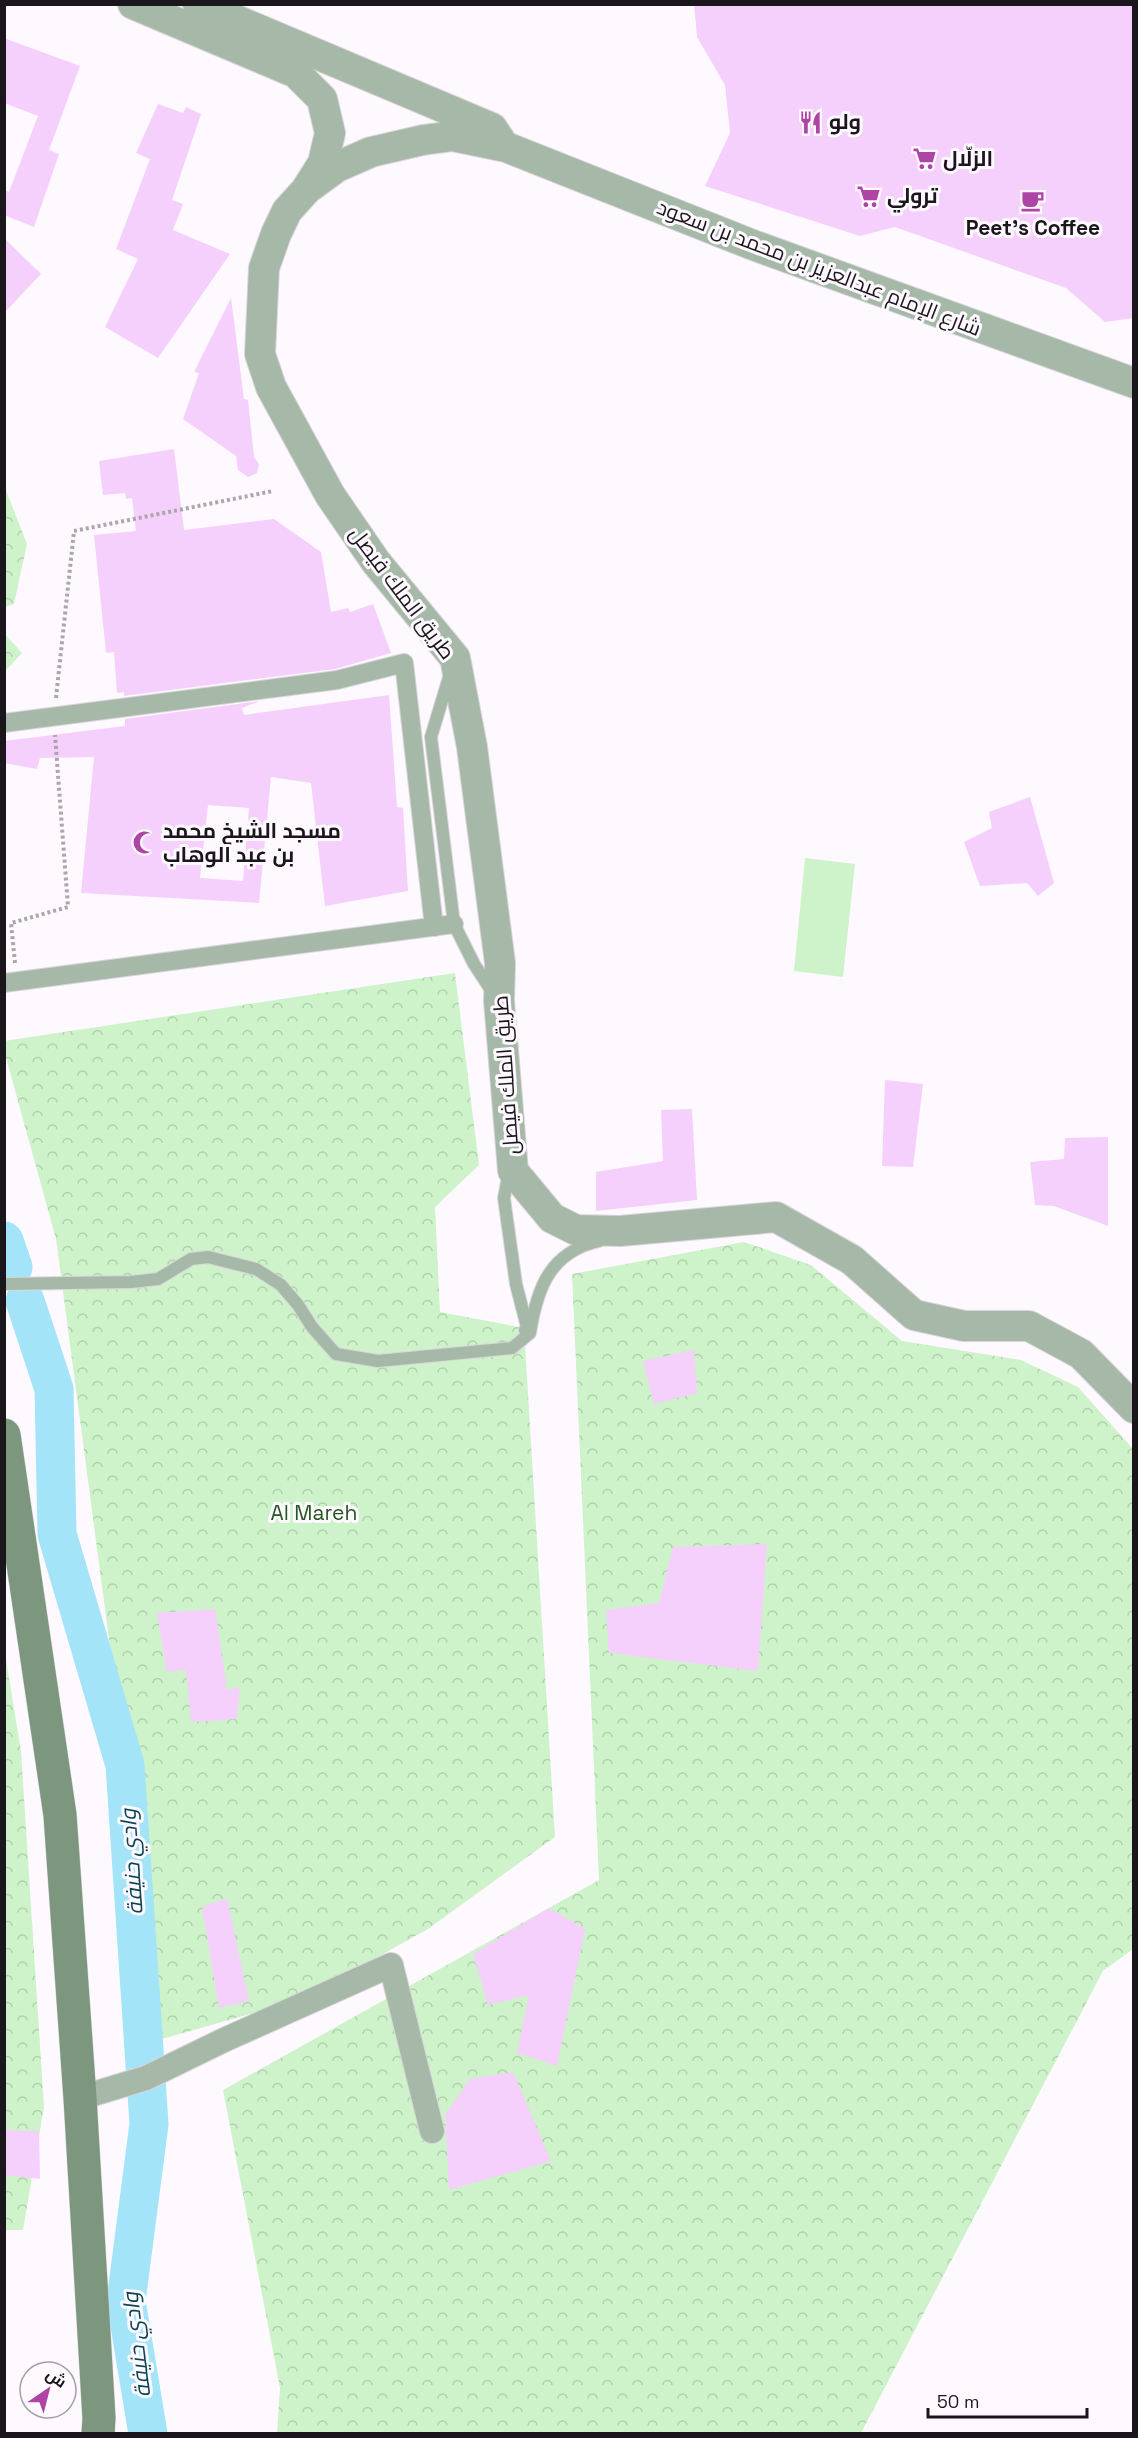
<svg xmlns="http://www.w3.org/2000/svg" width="1138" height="2438" viewBox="0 0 1138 2438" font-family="'Space Grotesk',Cairo,sans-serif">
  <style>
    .grass { fill: #cef3ca }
    .park { fill: url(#park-crowns) }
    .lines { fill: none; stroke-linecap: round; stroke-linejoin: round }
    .river { stroke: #a4e4f9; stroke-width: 39 }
    .building { fill: #f5d0fc; fill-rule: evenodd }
    .service-casing { stroke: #dad5db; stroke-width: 14 }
    .pedestrian-casing { stroke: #dad5db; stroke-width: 20 }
    .minor-casing { stroke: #dad5db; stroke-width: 26 }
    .tertiary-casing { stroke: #dad5db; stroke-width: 32 }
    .secondary-casing { stroke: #dad5db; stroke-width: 34 }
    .path { stroke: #aaa6ab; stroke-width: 4; stroke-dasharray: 3 3; stroke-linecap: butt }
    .service { stroke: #a6b8a7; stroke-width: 12 }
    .pedestrian { stroke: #a6b8a7; stroke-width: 18 }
    .minor { stroke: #a6b8a7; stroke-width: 24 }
    .tertiary { stroke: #a6b8a7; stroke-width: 30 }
    .secondary { stroke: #7c977e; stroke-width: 33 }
    .labels { text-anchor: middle; stroke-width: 6; stroke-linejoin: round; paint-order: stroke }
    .poi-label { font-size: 21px; font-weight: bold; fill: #1a161b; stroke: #fef9ff; text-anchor: start }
    .street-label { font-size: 21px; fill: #1a161b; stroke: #fef9ff }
    .park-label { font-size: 21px; fill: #235620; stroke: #fef9ff }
    .water-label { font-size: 22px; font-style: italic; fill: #0a4453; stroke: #fef9ff }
  </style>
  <defs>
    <pattern id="park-crowns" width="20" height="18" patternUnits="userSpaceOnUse" patternTransform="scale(1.5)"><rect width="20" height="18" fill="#cef3ca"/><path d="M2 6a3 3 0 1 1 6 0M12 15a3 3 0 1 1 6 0" fill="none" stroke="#b0d0ad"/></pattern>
  </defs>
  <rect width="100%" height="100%" fill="#fef9ff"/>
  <path class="grass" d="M805,858L855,864L843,977L794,971Z"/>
  <g class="park">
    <path d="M5,488L27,544L14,604L5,607Z"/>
    <path d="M5,634L22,653L5,671H4Z"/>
    <path d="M455,973L479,1165L435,1207L440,1312L524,1328L555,1837L428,1929L302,1999L162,2039L56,1239L5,1054L4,1041Z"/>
    <path d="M744,1242L811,1265L902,1341L1021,1360L1078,1387L1133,1449V1949L1103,1971L861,2433H277L280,2388L223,2090L599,1880L572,1274Z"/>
    <path d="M4,1647L21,1751L44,2107L23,2230H5Z"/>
  </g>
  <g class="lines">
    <g class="river">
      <path d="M4,1241L13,1267"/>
      <path d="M25,1301L54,1389L57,1534L125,1765L149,2124L126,2301L148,2434"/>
    </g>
  </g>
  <g class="building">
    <path d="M694,4H1134V318L1105,322L1066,288L895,227L860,236L705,186L730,133L725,85L697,37Z"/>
    <path d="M4,38L80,66L49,150L59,154L34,227L4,215V190L9,192L38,116L4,103Z"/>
    <path d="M158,104L183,113L186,107L201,114L172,200L183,204L173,230L230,254L158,358L105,327L138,259L116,249L150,159L136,153Z"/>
    <path d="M4,238L41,274L4,313Z"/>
    <path d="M231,298L244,399L248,400L254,457L259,464L257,473L248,477L238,470L236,456L183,419L199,373L194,372Z"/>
    <path d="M174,449L184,530L274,519L321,552L331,612L348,608L350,612L373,604L391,653L335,669L124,696V692L117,693L114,652L106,653L94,535L136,531L132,498L126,499L125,493L103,495L99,461Z"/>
    <path d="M389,695L397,807L403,808L408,891L325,906L311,783L271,777L259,903L81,893L94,757L40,758L37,769L4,763V741L125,726V719L260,701L242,708L244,715ZM208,805L249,808L243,881L200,878Z"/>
    <path d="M1030,797L1054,883L1038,896L1027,883L980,886L964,842L992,828L989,812Z"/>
    <path d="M885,1080L923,1084L913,1167L882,1166Z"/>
    <path d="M692,1109L697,1200L596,1211V1172L663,1161L661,1110Z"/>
    <path d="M1108,1137V1226L1054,1206L1035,1205L1030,1162L1064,1159L1065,1138Z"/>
    <path d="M694,1350L697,1393L654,1404L643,1361Z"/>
    <path d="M767,1544L758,1671L609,1653L606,1610L659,1603L673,1547Z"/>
    <path d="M215,1609L227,1690L240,1687L237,1719L191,1722L186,1670L167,1672L157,1613Z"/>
    <path d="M227,1898L249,2001L219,2008L202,1907Z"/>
    <path d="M549,1908L585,1929L557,2066L517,2053L529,1995L488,2005L473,1954Z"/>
    <path d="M513,2072L551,2161L449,2190L445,2115L470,2079Z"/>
    <path d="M4,2130L39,2131L40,2179L4,2175Z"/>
  </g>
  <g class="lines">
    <defs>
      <g id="service">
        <path d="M450,674L431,737L454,924L474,964L493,993"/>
        <path d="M513,1172L507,1182L504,1198L516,1284L527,1327L525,1330"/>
        <path d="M4,1284L131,1282L158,1279L191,1259L208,1257L256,1269L281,1285L298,1305L312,1327L336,1354L378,1361L512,1348L530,1333C537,1288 550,1252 599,1241"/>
      </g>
      <g id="pedestrian">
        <path d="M4,723L337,680L404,663L434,927"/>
        <path d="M4,983L454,924"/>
      </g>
      <path id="minor" d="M80,2098L146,2078L224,2040L391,1965L432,2131"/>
      <g id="tertiary">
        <path d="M133,4L296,73L322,99L330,133L323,163L306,190L287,211L276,234L264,268L260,354L271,387L330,495L376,562L455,658L472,747L500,963L499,1001L513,1171L552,1218L576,1230L620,1231L776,1217L852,1260L914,1315L964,1326H1029L1081,1354L1134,1408"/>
        <path d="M198,4L492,128L500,140"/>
        <path d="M311,186L337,167L371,152L423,140L453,136L506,147L753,245L1134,383"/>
      </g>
      <path id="secondary" d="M4,1435L60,1815L80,2098L99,2418L98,2434"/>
    </defs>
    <use href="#service" class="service-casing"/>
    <use href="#pedestrian" class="pedestrian-casing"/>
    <use href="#minor" class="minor-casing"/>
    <use href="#tertiary" class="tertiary-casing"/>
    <use href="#secondary" class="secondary-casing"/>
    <g class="path">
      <path d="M56,698L74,531L273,491"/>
      <path d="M15,963L11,923L68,907L55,735"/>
    </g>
    <use href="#service" class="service"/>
    <use href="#pedestrian" class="pedestrian"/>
    <use href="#minor" class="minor"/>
    <use href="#tertiary" class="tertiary"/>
    <use href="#secondary" class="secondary"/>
  </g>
  <defs>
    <symbol id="restaurant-bare" viewBox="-9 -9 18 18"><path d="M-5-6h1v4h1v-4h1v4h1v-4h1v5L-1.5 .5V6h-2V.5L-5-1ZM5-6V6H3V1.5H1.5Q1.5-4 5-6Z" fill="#ae44a5" stroke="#fef9ff" stroke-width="2.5" paint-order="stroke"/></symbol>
    <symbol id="supermarket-bare" viewBox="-9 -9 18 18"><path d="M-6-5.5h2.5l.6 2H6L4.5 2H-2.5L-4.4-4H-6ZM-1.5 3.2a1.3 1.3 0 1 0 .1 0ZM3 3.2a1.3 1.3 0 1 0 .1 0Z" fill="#ae44a5" stroke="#fef9ff" stroke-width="2.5" paint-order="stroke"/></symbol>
    <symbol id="cafe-bare" viewBox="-9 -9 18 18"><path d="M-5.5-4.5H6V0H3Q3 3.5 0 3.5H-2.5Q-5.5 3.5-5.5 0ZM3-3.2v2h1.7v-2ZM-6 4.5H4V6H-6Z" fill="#ae44a5" stroke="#fef9ff" stroke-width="2.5" paint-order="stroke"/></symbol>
    <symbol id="mosque-bare" viewBox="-9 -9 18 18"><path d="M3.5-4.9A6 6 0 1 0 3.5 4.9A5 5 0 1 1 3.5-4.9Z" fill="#ae44a5" stroke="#fef9ff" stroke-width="2.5" paint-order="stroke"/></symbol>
  </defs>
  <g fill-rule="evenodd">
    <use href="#restaurant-bare" x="794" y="106" width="33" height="33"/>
    <use href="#supermarket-bare" x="908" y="142" width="33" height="33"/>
    <use href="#supermarket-bare" x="852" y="180" width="33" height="33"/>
    <use href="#cafe-bare" x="1016" y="184" width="33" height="33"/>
    <use href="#mosque-bare" x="128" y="826" width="33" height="33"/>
  </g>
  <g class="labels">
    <g class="poi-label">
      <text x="829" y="129">ولو</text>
      <text x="943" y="166">الزلّال</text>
      <text x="887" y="203">ترولي</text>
      <text x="1033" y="235" text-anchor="middle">Peet's Coffee</text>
      <text x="163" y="838">مسجد الشيخ محمد<tspan x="163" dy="24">بن عبد الوهاب</tspan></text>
    </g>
    <g class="street-label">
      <text transform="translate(819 268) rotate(21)" y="7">شارع الإمام عبدالعزيز بن محمد بن سعود</text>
      <text transform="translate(402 593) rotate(53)" y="7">طريق الملك فيصل</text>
      <text transform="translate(506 1075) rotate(-94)" y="7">طريق الملك فيصل</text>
    </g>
    <g class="park-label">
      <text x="314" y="1520">Al Mareh</text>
    </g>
    <g class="water-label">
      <text transform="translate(131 1862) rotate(-94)" y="8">وادي حنيفة</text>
      <text transform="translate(136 2345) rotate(-97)" y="8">وادي حنيفة</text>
    </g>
  </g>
  <rect width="1138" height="2438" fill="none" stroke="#1a161b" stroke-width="12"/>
  <g transform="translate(48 2390) rotate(35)"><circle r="28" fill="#fef9ff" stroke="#a39ea4" stroke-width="1.5"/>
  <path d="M0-4.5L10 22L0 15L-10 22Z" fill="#ae44a5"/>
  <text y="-9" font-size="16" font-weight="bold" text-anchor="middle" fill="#1a161b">ش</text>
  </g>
  <path d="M928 2408v9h159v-9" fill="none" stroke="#1a161b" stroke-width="3"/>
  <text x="937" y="2408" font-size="18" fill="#1a161b" stroke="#fef9ff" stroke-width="4.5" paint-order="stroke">50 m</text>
</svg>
